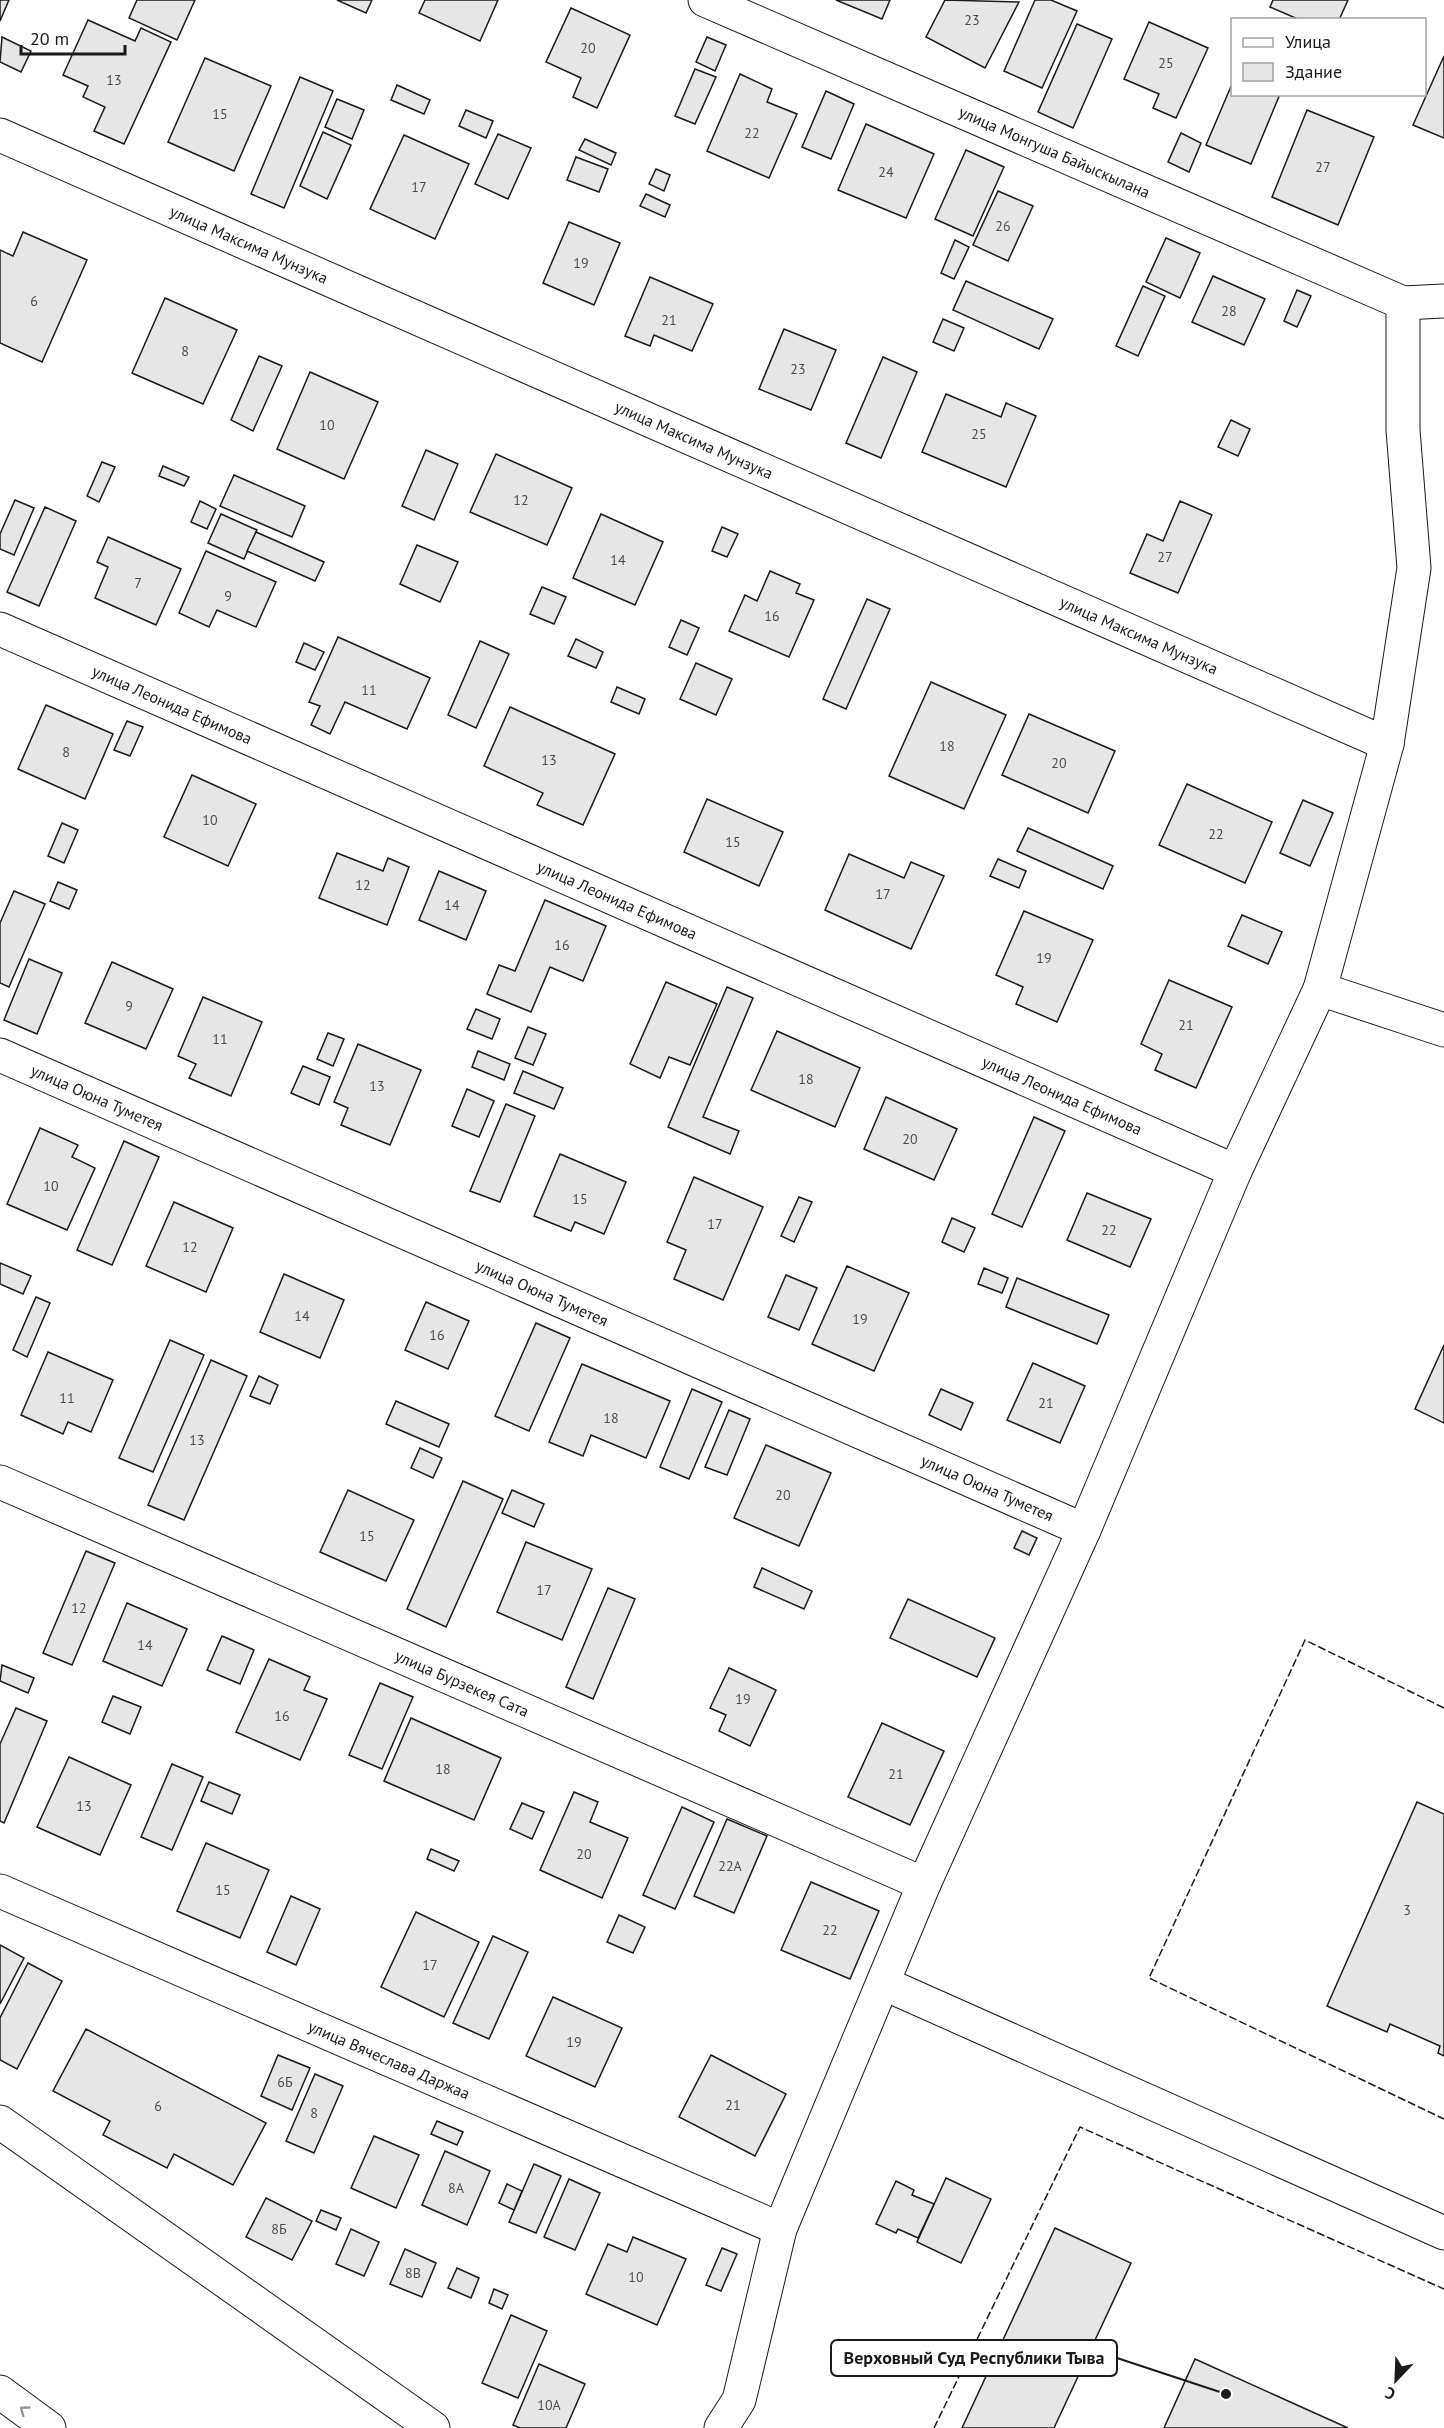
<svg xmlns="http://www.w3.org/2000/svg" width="1444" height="2428" viewBox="0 0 1444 2428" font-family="'PT Sans',sans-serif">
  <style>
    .building { fill: #e6e6e6; stroke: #1a1a1a; stroke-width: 1.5 }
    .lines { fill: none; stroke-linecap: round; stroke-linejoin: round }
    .minor-casing { stroke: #1a1a1a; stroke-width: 35 }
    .major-casing { stroke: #1a1a1a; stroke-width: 35 }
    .minor { stroke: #fff; stroke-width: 33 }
    .major { stroke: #fff; stroke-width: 33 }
    .fence { stroke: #1a1a1a; stroke-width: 1.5; stroke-dasharray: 8 3; stroke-linecap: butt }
    .oneway { stroke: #989898 }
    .labels { text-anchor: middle; stroke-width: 4.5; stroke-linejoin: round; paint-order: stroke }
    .number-label { font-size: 14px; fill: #4d4d4d }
    .street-label { font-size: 16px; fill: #1a1a1a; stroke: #fff }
    .leader { fill: none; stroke: #1a1a1a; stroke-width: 2 }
    .callout-dot { fill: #1a1a1a; stroke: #fff; stroke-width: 2 }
    .callout { fill: #fff; stroke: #1a1a1a; stroke-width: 2 }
    .callout-label { font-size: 18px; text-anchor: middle; font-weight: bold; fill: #1a1a1a }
  </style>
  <rect width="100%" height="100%" fill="#fff"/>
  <g class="building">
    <path d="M0,0H9L0,21Z"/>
    <path d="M137,0H195L177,40L129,18Z"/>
    <path d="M337,0H372L366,13Z"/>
    <path d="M425,0H498L480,41L419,13Z"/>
    <path d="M836,0H890L882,19Z"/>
    <path d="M945,0L1019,2L985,68L926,37Z"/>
    <path d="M1035,0H1051L1077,11L1042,88L1004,71Z"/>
    <path d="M1273,0H1348L1339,20H1300L1270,7Z"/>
    <path d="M571,8L630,35L597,108L573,97L581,78L546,62Z"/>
    <path d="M88,20L135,41L141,28L171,42L124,144L94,131L105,107L83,97L88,86L63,75Z"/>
    <path d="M1149,22L1208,48L1176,118L1153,108L1159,94L1124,79Z"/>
    <path d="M1077,24L1112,39L1073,128L1038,112Z"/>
    <path d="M2,37L31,51L21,72L0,62Z"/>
    <path d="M707,37L726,45L715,71L696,62Z"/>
    <path d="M1444,56V138L1413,125Z"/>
    <path d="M205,58L271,86L234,171L168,142Z"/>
    <path d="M695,69L716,77L695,124L675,116Z"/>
    <path d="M740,74L772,89L767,102L797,114L769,178L707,151Z"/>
    <path d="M300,77L333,91L284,208L251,194Z"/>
    <path d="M1232,84V94H1280L1251,164L1206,145Z"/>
    <path d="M397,85L430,100L424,114L391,100Z"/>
    <path d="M826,91L854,104L831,159L802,147Z"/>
    <path d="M337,99L364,110L352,139L325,127Z"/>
    <path d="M466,110L493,121L486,138L459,126Z"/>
    <path d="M1307,110L1374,137L1338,225L1272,197Z"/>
    <path d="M866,124L934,154L906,218L838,190Z"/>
    <path d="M323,132L351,145L327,199L300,186Z"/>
    <path d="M1181,133L1201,143L1189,172L1168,162Z"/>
    <path d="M498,134L531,148L508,199L475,184Z"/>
    <path d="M404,135L469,164L435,239L370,209Z"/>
    <path d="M585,139L616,153L611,165L579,150Z"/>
    <path d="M966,150L1004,167L973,236L935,219Z"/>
    <path d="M576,157L608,169L599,192L567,180Z"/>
    <path d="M656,169L670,175L664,191L649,184Z"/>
    <path d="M998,191L1033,206L1008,261L973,245Z"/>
    <path d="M646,194L670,205L665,217L640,206Z"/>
    <path d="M569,222L620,243L594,305L543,283Z"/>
    <path d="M23,232L87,260L42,362L0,343V250L13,256Z"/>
    <path d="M1166,238L1200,253L1180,298L1146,282Z"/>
    <path d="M955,240L969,247L954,279L941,273Z"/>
    <path d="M1213,276L1265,299L1244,345L1192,322Z"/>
    <path d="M650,277L713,304L692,351L654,335L650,346L625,336Z"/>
    <path d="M966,281L1053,319L1039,349L953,310Z"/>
    <path d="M1143,286L1165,296L1138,356L1116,346Z"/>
    <path d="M1297,290L1311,296L1297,327L1284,321Z"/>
    <path d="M165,298L237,330L203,404L132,373Z"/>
    <path d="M943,319L964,328L954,351L933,342Z"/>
    <path d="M784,329L836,350L811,410L759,389Z"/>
    <path d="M259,356L282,366L253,431L231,420Z"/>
    <path d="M883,357L917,372L881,458L846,443Z"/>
    <path d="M310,372L378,402L344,479L277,449Z"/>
    <path d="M946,394L1001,417L1006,403L1036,416L1006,487L922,452Z"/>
    <path d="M1231,420L1250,429L1238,456L1218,447Z"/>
    <path d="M426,450L458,464L434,520L402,506Z"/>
    <path d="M496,454L572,488L547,545L470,512Z"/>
    <path d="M102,462L115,467L99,502L87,496Z"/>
    <path d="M163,466L189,477L184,486L159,476Z"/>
    <path d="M234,475L305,506L292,537L220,506Z"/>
    <path d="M15,500L34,508L14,555L0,549V534Z"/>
    <path d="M200,501L216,509L207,529L191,522Z"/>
    <path d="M1180,501L1212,515L1178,593L1130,573L1147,534L1163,541Z"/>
    <path d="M45,507L76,521L39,606L7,592Z"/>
    <path d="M221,514L257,530L244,559L208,543Z"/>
    <path d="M601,514L663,542L635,605L573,578Z"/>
    <path d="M722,527L738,534L727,557L712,551Z"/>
    <path d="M256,532L324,562L315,581L247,551Z"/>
    <path d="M108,537L181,569L156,625L95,598L108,567L97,562Z"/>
    <path d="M417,545L458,562L440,602L400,584Z"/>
    <path d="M206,551L276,582L256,627L217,610L209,627L179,613Z"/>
    <path d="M770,571L800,584L796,593L814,600L789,657L729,631L745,595L757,601Z"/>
    <path d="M542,587L566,597L554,624L530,614Z"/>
    <path d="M867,599L890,609L846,709L823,699Z"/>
    <path d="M681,620L699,628L687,655L669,647Z"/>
    <path d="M338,637L430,678L407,729L345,702L330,734L311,725L320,706L309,702Z"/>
    <path d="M576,639L603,652L596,668L568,656Z"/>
    <path d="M480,641L509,654L476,728L448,715Z"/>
    <path d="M304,643L324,652L315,670L296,662Z"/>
    <path d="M696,663L732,679L716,715L680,699Z"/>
    <path d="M931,682L1006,715L964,809L889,776Z"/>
    <path d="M617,687L645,699L639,714L611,702Z"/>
    <path d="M46,705L113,734L85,799L18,769Z"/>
    <path d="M510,707L615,754L583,825L537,805L543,793L484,766Z"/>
    <path d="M1029,714L1115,751L1088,813L1002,775Z"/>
    <path d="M127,721L143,727L130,756L114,750Z"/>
    <path d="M192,775L256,804L228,866L164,837Z"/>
    <path d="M1187,784L1272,822L1245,883L1159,845Z"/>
    <path d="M707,799L783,832L759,886L684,852Z"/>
    <path d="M1303,800L1333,813L1310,866L1280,853Z"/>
    <path d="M62,823L78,830L64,863L48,856Z"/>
    <path d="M1028,828L1113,866L1103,889L1017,851Z"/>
    <path d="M337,853L383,871L388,858L409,867L387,925L319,898Z"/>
    <path d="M849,854L904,878L911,862L944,876L911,949L825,910Z"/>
    <path d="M998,859L1026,871L1019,888L990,876Z"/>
    <path d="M439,871L486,891L466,940L419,920Z"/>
    <path d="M58,882L77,890L69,909L50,901Z"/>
    <path d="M14,891L45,904L9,987L0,983V923Z"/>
    <path d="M545,900L606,926L583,981L550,967L531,1012L487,994L499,965L515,971Z"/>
    <path d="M1024,911L1093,940L1057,1022L1016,1004L1023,987L996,975Z"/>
    <path d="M1242,915L1282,932L1268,964L1228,946Z"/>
    <path d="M29,959L62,973L37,1034L4,1020Z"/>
    <path d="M112,962L173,989L146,1049L85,1023Z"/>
    <path d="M1169,980L1232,1007L1196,1088L1155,1070L1162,1054L1141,1044Z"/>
    <path d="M666,982L717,1004L690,1065L669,1057L660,1078L630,1064Z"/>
    <path d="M727,987L753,998L703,1117L739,1131L730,1154L668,1127Z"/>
    <path d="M203,997L262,1022L231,1096L189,1078L196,1064L178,1056Z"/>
    <path d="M476,1009L500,1019L492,1039L467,1029Z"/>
    <path d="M528,1027L546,1034L533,1065L515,1058Z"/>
    <path d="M777,1031L860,1068L835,1127L751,1090Z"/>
    <path d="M328,1033L344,1039L333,1066L317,1059Z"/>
    <path d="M358,1044L421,1070L390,1145L341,1125L348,1108L334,1102Z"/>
    <path d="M478,1051L510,1064L504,1080L472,1067Z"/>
    <path d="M303,1066L330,1077L319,1105L291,1093Z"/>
    <path d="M523,1071L563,1088L554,1109L514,1093Z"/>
    <path d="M467,1089L494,1101L479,1137L452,1126Z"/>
    <path d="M886,1097L957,1129L934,1180L864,1149Z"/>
    <path d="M506,1104L535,1116L500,1202L470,1191Z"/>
    <path d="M1034,1117L1065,1131L1022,1227L992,1214Z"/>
    <path d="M40,1128L78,1145L72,1157L95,1168L67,1230L7,1204Z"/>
    <path d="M124,1141L159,1157L112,1265L77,1250Z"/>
    <path d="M560,1154L626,1182L604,1234L575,1222L571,1231L534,1216Z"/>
    <path d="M694,1177L763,1207L723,1300L674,1279L686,1250L667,1242Z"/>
    <path d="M1087,1193L1151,1219L1130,1267L1067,1240Z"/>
    <path d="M799,1197L812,1202L794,1242L781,1236Z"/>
    <path d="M174,1202L233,1228L206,1292L146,1266Z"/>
    <path d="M952,1218L975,1228L964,1252L942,1242Z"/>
    <path d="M0,1263L31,1276L23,1294L0,1284Z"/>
    <path d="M847,1266L909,1293L874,1371L812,1344Z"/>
    <path d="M984,1268L1008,1278L1002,1293L978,1284Z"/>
    <path d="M284,1274L344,1300L320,1358L260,1332Z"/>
    <path d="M786,1275L817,1288L799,1330L768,1317Z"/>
    <path d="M1017,1278L1109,1315L1097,1344L1006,1307Z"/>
    <path d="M36,1297L50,1303L27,1357L13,1350Z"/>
    <path d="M426,1302L469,1321L448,1369L405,1350Z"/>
    <path d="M536,1323L570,1338L529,1431L495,1416Z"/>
    <path d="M170,1340L204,1355L153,1472L119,1458Z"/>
    <path d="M1444,1345V1423L1415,1409Z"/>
    <path d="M48,1352L113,1380L91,1432L68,1422L63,1434L21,1415Z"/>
    <path d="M211,1360L247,1376L184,1520L148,1505Z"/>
    <path d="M1033,1363L1085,1386L1060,1443L1007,1420Z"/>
    <path d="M582,1364L670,1401L646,1458L591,1435L583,1456L549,1442Z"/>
    <path d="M259,1376L278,1385L270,1404L250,1396Z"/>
    <path d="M692,1389L722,1402L689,1479L660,1467Z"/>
    <path d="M941,1389L973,1403L961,1430L929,1415Z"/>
    <path d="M396,1401L449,1424L439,1447L386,1424Z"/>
    <path d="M729,1410L750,1419L727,1475L705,1467Z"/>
    <path d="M766,1445L831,1473L799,1546L734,1518Z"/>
    <path d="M420,1448L442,1458L433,1478L411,1468Z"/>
    <path d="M463,1481L503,1499L446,1627L407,1609Z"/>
    <path d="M348,1490L414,1520L386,1581L320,1552Z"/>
    <path d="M512,1490L544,1504L534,1527L502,1513Z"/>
    <path d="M1022,1531L1037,1538L1029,1555L1014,1548Z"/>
    <path d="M526,1542L592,1569L562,1640L497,1612Z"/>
    <path d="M86,1551L115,1563L72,1665L43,1653Z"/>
    <path d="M762,1568L812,1591L804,1609L754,1587Z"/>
    <path d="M608,1588L635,1599L593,1699L566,1687Z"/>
    <path d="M908,1599L995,1638L977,1677L890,1638Z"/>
    <path d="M127,1603L187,1629L162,1686L103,1661Z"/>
    <path d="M222,1636L254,1650L240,1684L207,1670Z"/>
    <path d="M269,1659L310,1677L304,1690L327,1699L300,1760L236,1732Z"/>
    <path d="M2,1665L34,1678L28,1693L0,1681Z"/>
    <path d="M729,1668L776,1690L750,1746L719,1731L726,1715L710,1708Z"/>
    <path d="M380,1683L413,1697L382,1769L349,1755Z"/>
    <path d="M113,1696L141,1707L130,1734L102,1722Z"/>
    <path d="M16,1708L47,1721L4,1823L0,1821V1744Z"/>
    <path d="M411,1718L501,1758L474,1820L384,1781Z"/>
    <path d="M882,1723L944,1751L910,1825L848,1797Z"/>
    <path d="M69,1757L131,1785L100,1855L37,1827Z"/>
    <path d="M172,1764L203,1777L172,1850L141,1837Z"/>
    <path d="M209,1782L240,1795L232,1814L201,1801Z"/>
    <path d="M574,1792L598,1802L590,1822L628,1838L602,1898L540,1870Z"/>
    <path d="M1417,1802L1444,1814V2056L1438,2053L1440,2046L1390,2024L1387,2032L1327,2006Z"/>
    <path d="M522,1803L544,1812L532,1839L510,1829Z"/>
    <path d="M682,1807L714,1822L675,1909L643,1895Z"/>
    <path d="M727,1819L767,1836L734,1913L694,1896Z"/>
    <path d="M206,1843L269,1870L240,1938L177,1911Z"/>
    <path d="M431,1849L459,1861L454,1871L427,1859Z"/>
    <path d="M811,1882L879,1911L850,1979L781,1950Z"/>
    <path d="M291,1896L320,1909L296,1965L267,1952Z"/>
    <path d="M416,1912L479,1942L444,2017L381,1987Z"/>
    <path d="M619,1915L645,1927L633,1953L607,1942Z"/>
    <path d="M493,1936L528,1952L489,2039L453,2023Z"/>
    <path d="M0,1945L24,1958L0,2004Z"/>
    <path d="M28,1963L62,1981L17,2069L0,2060V2018Z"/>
    <path d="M553,1997L622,2028L595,2087L526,2056Z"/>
    <path d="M86,2029L266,2123L233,2185L174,2154L167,2168L103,2135L110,2121L53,2091Z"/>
    <path d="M278,2055L310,2068L292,2110L261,2096Z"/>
    <path d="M711,2055L786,2094L755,2156L679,2117Z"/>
    <path d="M315,2074L343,2086L314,2153L286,2141Z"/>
    <path d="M437,2121L463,2132L457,2145L431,2134Z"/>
    <path d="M374,2136L419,2155L396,2208L351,2188Z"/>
    <path d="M445,2151L490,2171L467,2225L422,2205Z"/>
    <path d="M534,2164L561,2176L536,2233L509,2222Z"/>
    <path d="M946,2178L991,2199L961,2263L917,2242Z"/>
    <path d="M569,2179L600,2193L575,2250L544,2237Z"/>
    <path d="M896,2181L914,2190L912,2195L934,2204L918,2238L898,2229L896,2233L876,2224Z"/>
    <path d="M507,2184L522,2191L514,2210L499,2203Z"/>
    <path d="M266,2198L312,2221L292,2260L246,2237Z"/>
    <path d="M321,2210L341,2218L336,2230L316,2221Z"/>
    <path d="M1055,2228L1131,2263L1054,2428H962Z"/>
    <path d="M351,2229L379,2242L364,2276L336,2264Z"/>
    <path d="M633,2237L686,2259L657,2325L586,2294L608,2244L627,2252Z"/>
    <path d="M722,2248L737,2254L721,2291L706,2285Z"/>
    <path d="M405,2249L436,2263L422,2297L390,2284Z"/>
    <path d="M457,2268L479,2278L471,2298L448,2288Z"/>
    <path d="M494,2289L508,2295L502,2309L489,2303Z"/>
    <path d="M511,2315L547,2331L518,2398L482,2383Z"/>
    <path d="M1195,2359L1348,2428H1164Z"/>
    <path d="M539,2364L585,2384L566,2428H520L513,2425Z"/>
  </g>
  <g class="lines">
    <defs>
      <g id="minor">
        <path id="s1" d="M705,0L1403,303"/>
        <path id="s2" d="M0,135L1387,744"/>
        <path id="s3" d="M0,629L1235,1171"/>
        <path d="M1320,989L1444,1030"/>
        <path id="s4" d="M0,1055L1084,1530"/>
        <path id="s5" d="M0,1482L924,1884"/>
        <path id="s6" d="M0,1891L780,2229"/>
        <path d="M885,1984L1444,2233"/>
        <path d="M0,2122L433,2428"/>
        <path d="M721,2428L739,2400L780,2229L924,1884L1084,1530L1235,1171L1320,989L1387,744L1414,568L1403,430V303L1444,301"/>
      </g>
      <path id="major" d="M0,2392L49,2428"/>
    </defs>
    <use href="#minor" class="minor-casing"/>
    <use href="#major" class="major-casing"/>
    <use href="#minor" class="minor"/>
    <use href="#major" class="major"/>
    <g class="fence">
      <path d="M1444,1708L1305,1640L1149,1978L1444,2119"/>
      <path d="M934,2428L1080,2127L1444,2289"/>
    </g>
  </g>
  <defs><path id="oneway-chevron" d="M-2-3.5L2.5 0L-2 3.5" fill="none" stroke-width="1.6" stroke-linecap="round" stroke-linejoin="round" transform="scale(1.5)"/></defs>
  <use class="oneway" href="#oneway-chevron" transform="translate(24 2410) rotate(-144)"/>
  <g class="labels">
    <g class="number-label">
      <text x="972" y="25">23</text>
      <text x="588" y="53">20</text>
      <text x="1166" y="68">25</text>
      <text x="114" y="85">13</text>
      <text x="220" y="119">15</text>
      <text x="752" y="138">22</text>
      <text x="1323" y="172">27</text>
      <text x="886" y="177">24</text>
      <text x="419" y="192">17</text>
      <text x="1003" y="231">26</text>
      <text x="581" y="268">19</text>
      <text x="34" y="306">6</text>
      <text x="1229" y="316">28</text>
      <text x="669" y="325">21</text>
      <text x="185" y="356">8</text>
      <text x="798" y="374">23</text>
      <text x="327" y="430">10</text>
      <text x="979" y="439">25</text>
      <text x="521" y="505">12</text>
      <text x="1165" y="562">27</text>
      <text x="618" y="565">14</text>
      <text x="138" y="588">7</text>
      <text x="228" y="601">9</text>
      <text x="772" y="621">16</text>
      <text x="369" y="695">11</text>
      <text x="947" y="751">18</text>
      <text x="66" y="757">8</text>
      <text x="549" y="765">13</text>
      <text x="1059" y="768">20</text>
      <text x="210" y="825">10</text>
      <text x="1216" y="839">22</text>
      <text x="733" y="847">15</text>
      <text x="363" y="890">12</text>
      <text x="883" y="899">17</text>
      <text x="452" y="910">14</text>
      <text x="562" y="950">16</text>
      <text x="1044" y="963">19</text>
      <text x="129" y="1011">9</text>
      <text x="1186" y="1030">21</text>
      <text x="220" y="1044">11</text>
      <text x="806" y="1084">18</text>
      <text x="377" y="1091">13</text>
      <text x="910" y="1144">20</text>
      <text x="51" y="1191">10</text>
      <text x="580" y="1204">15</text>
      <text x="715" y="1229">17</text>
      <text x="1109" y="1235">22</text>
      <text x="190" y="1252">12</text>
      <text x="302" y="1321">14</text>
      <text x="860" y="1324">19</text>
      <text x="437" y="1340">16</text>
      <text x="67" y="1403">11</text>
      <text x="1046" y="1408">21</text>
      <text x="611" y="1423">18</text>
      <text x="197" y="1445">13</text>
      <text x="783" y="1500">20</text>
      <text x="367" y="1541">15</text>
      <text x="544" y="1595">17</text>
      <text x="79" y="1613">12</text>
      <text x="145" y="1650">14</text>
      <text x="743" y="1704">19</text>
      <text x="282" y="1721">16</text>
      <text x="443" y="1774">18</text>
      <text x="896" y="1779">21</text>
      <text x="84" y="1811">13</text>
      <text x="584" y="1859">20</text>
      <text x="730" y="1871">22А</text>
      <text x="223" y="1895">15</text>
      <text x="1407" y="1915">3</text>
      <text x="830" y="1935">22</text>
      <text x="430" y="1970">17</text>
      <text x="574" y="2047">19</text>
      <text x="285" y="2087">6Б</text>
      <text x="733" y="2110">21</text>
      <text x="158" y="2111">6</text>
      <text x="314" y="2118">8</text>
      <text x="456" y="2193">8А</text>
      <text x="279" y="2234">8Б</text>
      <text x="413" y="2278">8В</text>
      <text x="636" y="2282">10</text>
      <text x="549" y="2410">10А</text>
    </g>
    <g class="street-label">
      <text dy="6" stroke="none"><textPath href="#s1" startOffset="381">улица Монгуша Байыскылана</textPath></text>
      <text dy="6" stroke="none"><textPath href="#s2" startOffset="272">улица Максима Мунзука</textPath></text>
      <text dy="6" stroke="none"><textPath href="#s2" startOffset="758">улица Максима Мунзука</textPath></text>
      <text dy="6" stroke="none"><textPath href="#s2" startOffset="1244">улица Максима Мунзука</textPath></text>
      <text dy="6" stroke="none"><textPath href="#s3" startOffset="188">улица Леонида Ефимова</textPath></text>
      <text dy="6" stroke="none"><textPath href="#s3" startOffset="674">улица Леонида Ефимова</textPath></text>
      <text dy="6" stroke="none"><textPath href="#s3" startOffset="1160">улица Леонида Ефимова</textPath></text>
      <text dy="6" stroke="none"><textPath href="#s4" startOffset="106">улица Оюна Туметея</textPath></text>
      <text dy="6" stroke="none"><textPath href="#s4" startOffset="592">улица Оюна Туметея</textPath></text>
      <text dy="6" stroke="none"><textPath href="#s4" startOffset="1078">улица Оюна Туметея</textPath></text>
      <text dy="6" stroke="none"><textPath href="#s5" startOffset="504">улица Бурзекея Сата</textPath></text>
      <text dy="6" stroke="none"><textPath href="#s6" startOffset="424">улица Вячеслава Даржаа</textPath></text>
    </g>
  </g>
  <path class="leader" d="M1226 2394L1117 2358"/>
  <circle class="callout-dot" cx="1226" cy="2394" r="6"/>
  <rect class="callout" x="831" y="2340" width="286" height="36" rx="6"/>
  <g class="callout-label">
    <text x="974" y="2364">Верховный Суд Республики Тыва</text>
  </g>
  <rect x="1231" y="18" width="195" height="78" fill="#ffffff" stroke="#a3a3a3" stroke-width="1.5"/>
  <rect x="1243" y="38" width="30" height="9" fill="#ffffff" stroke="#a3a3a3" stroke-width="1.5"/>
  <text x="1285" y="48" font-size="18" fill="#1a1a1a">Улица</text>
  <rect x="1243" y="63" width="30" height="18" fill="#e6e6e6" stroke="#a3a3a3" stroke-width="1.5"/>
  <text x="1285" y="78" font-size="18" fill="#1a1a1a">Здание</text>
  <g transform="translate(1396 2380) rotate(203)" stroke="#ffffff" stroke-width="4.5" paint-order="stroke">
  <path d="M0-4.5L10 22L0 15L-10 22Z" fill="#1a1a1a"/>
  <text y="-9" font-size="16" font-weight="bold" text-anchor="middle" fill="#1a1a1a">С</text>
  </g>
  <path d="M21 45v9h104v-9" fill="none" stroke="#1a1a1a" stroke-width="3"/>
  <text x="30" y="45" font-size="18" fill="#1a1a1a" stroke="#ffffff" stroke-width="4.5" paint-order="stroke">20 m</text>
</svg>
